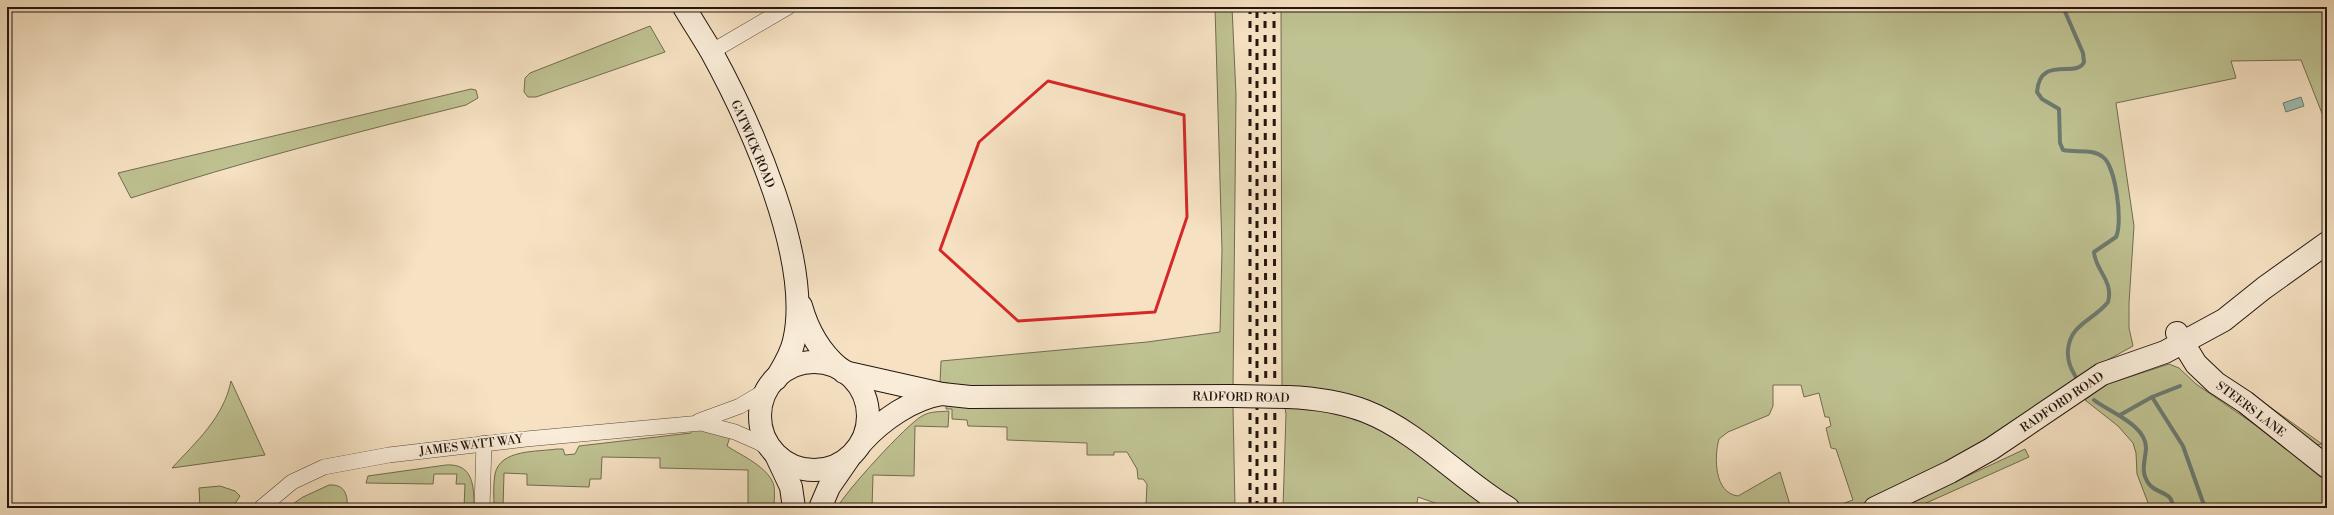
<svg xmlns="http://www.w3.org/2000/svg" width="2334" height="515" viewBox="0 0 2334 515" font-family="'Libre Bodoni',serif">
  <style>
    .green { fill: #bfc292; stroke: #726c51 }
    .water { fill: #9dbeb3; stroke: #6d7b72 }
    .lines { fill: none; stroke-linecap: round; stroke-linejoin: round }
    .stream { stroke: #6d7b72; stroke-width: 4 }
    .street-casing { stroke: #58493d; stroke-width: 16 }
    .secondary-casing { stroke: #241610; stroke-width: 24 }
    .street { stroke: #f9ecd8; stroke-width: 15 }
    .secondary { stroke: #f9ecd8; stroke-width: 22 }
    .rail { stroke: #241610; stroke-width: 3; stroke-dasharray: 7 7; stroke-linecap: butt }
    .secondary-bridge-casing { stroke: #241610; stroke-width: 24; stroke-linecap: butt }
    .secondary-bridge { stroke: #f9ecd8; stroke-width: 22 }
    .marked { fill: none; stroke: #d62828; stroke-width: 3; stroke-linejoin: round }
    .labels { text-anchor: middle; stroke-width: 4; stroke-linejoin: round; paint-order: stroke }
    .street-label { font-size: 12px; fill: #241610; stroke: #f9ecd8 }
  </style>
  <rect width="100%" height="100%" fill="#f6e2c3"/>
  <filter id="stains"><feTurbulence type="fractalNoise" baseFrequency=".005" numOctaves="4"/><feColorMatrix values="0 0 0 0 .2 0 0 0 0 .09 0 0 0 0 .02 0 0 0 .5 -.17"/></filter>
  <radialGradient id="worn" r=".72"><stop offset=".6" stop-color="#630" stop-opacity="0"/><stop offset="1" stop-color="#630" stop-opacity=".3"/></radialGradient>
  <g class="green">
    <path d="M1215,7H1232L1236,95L1233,389H982L940,382L941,361L1147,342L1220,332L1222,250Z"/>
    <path d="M1281,7H2327V126L2301,60L2231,61L2236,78L2116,103L2134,226L2129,303V328L2133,346L2104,362L2067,391L1927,475L1853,508H1830L1853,500L1836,449L1831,448L1826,428L1831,426L1829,417H1825L1819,393L1804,397L1801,385H1773V406L1769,415L1728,432L1719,439C1714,457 1714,493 1738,496L1780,472L1791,508H1529L1516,501L1497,508H1449L1418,497L1416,508H1283L1286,414L1282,389Z"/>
    <path d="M650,26L665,52L536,97H528L524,92L525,78L530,73Z"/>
    <path d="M471,89L476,90L478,98L466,105C353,133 241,162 131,198L118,173Z"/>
    <path d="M2169,364L2179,368L2196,384L2267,433L2327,478V508H2150L2137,474L2136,453L2133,443L2118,426L2085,400L2105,385Z"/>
    <path d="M231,381L265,455L172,468C196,442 224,417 231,381Z"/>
    <path d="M2263,402L2322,444L2308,446L2262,409Z"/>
    <path d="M946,404L1233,406L1235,508H1156V505H1146L1147,484L1143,479H1138L1137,469L1127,452H1114V455H1087V443L1007,440V427L968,426L967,420L952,419V409H946Z"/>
    <path d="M949,411L948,427L915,426L914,476L873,475L872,508H837C845,492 907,424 922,416C930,411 939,412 949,411Z"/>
    <path d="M691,428L730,437L727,446C742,456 769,467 774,486C775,493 774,501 774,508H748V470L660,468V458L602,457L601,479H590L589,487L527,485V474L504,473L503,508H494C494,497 493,485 495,474C500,449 537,452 557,449H563L565,455L575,454L579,446L691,433Z"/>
    <path d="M2025,449L2029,457L1915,508H1899Z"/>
    <path d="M446,465C474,463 474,488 474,508H464L465,484H456L457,474H434L433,484L366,483L368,476Z"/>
    <path d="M329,485C345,484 348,495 347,508H287L303,497Z"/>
    <path d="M220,486L235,491L240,496L232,508H200L199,488Z"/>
  </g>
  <path class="water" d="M2301,97L2304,106L2286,112L2283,103Z"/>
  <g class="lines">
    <g class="stream">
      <path d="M2063,7L2083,53L2084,62C2077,79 2040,54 2037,92L2042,99L2059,109L2060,143L2063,150C2076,153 2092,148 2103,157C2116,167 2123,223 2116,237L2094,252C2095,270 2114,281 2108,302C2094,320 2070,324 2068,350C2067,361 2071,369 2077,379"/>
      <path d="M2152,397L2180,386"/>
      <path d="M2094,400C2109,412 2147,425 2146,449C2145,462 2140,472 2149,484C2156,494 2175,492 2172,508"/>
      <path d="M2120,415L2152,397L2183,446L2205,508"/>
    </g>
    <defs>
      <g id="street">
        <path d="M711,52L788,7"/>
        <path d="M699,421L740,406L768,389"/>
        <path d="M261,508L292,482L324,467L389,455L526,439L701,423L735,432L760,443L775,453"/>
        <path d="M482,508L484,443"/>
      </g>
      <g id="secondary">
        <path d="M684,7C693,22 702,36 711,51C750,122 813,260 794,341C791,355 783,367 776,379"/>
        <path d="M801,306C808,331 819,351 839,368"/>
        <path d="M2177,333L2196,364L2216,383L2245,402L2327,467"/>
        <circle cx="814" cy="416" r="54"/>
        <path d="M844,372L942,394L970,397L1233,396"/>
        <path d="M1288,397C1314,398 1341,402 1365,411C1419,432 1459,479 1508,508"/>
        <path d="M862,442C882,420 912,399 942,394"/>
        <path d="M776,455L791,487L794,508"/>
        <path d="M820,508L829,487L849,458"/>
        <path d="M1875,508L1950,472L1991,449L2102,374L2165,352L2224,320L2264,288L2327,243"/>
      </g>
    </defs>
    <use href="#street" class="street-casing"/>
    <use href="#secondary" class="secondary-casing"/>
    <use href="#street" class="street"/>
    <use href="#secondary" class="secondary"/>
    <g class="rail">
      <path d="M1250,7V508"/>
      <path d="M1265,7L1266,508"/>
      <path d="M1274,7L1275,508"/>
      <path d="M1257,508V7"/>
    </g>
    <defs>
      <path id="secondary-bridge" d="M1233,396L1288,397"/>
    </defs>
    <use href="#secondary-bridge" class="secondary-bridge-casing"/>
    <use href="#secondary-bridge" class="secondary-bridge"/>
  </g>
  <path class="marked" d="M1048,81L1184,115L1187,217L1155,312L1018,321L940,250L979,142Z"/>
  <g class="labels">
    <g class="street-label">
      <text transform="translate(753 144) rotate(67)" y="4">GATWICK ROAD</text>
      <text transform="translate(1241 397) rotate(1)" y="4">RADFORD ROAD</text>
      <text transform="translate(2062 402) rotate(-34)" y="4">RADFORD ROAD</text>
      <text transform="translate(2251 409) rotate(37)" y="4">STEERS LANE</text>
      <text transform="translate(471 445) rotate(-7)" y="4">JAMES WATT WAY</text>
    </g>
  </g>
  <rect width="2334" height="515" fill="none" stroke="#f6e2c3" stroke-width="24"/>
  <rect x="8" y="8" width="2318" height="499" fill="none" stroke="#241610" stroke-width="2"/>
  <rect x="12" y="12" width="2310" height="491" fill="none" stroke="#241610"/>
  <rect width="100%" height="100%" filter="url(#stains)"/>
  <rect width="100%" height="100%" fill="url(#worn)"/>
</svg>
